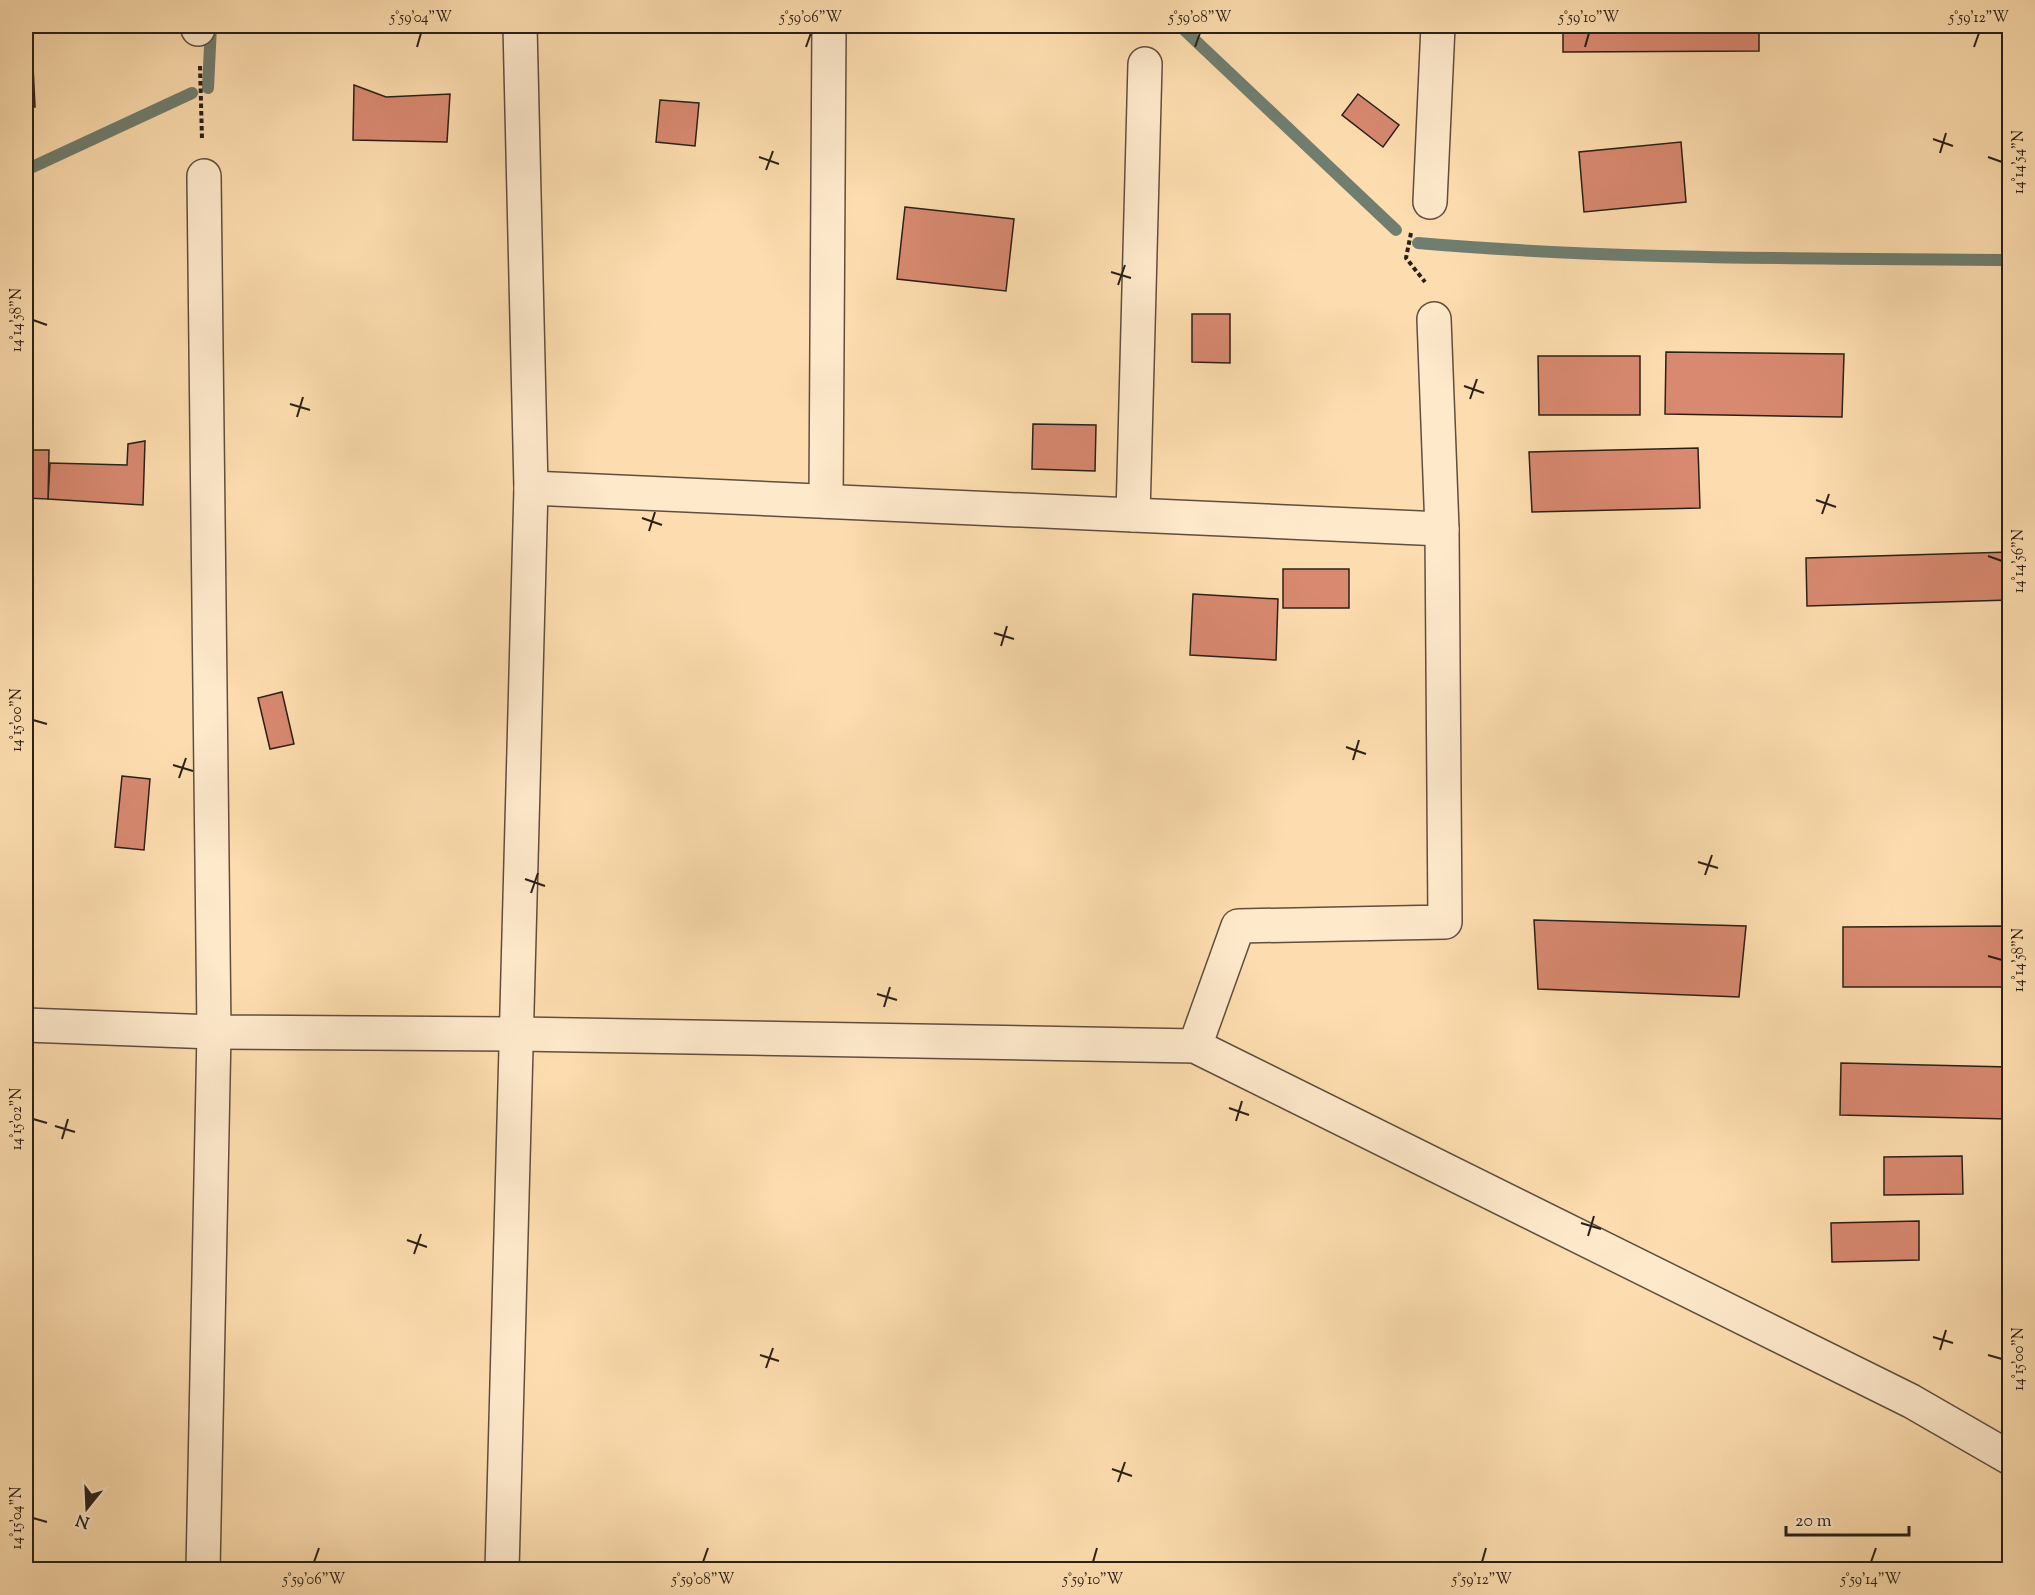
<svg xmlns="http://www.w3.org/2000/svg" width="2035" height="1595" viewBox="0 0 2035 1595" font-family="'Sorts Mill Goudy',serif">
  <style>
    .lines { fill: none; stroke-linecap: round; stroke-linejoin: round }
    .stream { stroke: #707e70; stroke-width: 12 }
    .building { fill: #d88970; stroke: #2a2018; stroke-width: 1.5 }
    .minor-casing { stroke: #5f4f3e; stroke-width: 36 }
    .path { stroke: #2a2018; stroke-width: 4; stroke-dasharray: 4.5 3; stroke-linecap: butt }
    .minor { stroke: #fee9cb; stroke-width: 33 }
    .ticks { fill: none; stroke: #2a2018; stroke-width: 2 }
    .neatline { fill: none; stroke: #2a2018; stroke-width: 2 }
    .ticks-label { font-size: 15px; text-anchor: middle; fill: #2a2018 }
  </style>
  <rect width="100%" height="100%" fill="#fdddaf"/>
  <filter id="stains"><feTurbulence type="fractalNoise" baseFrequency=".00333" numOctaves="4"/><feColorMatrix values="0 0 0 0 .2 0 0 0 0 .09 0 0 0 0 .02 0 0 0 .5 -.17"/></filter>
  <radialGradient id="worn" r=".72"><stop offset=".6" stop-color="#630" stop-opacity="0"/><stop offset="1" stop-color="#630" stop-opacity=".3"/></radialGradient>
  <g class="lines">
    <g class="stream">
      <path d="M1180,26L1396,230"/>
      <path d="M208,88L211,26"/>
      <path d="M26,170L192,93"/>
      <path d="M1418,243C1615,260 1812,258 2010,260"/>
    </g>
  </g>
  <g class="building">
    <path d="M26,26H31L35,107L26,106Z"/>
    <path d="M1563,26H1759V51L1563,52Z"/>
    <path d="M354,85L386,97L450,94L447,142L353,140Z"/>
    <path d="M1358,94L1399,125L1383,147L1342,115Z"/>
    <path d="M660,100L699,103L695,146L656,142Z"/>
    <path d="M1681,142L1686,202L1584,212L1579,152Z"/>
    <path d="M905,207L1014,219L1006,291L897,279Z"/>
    <path d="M1192,314H1230V363L1192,362Z"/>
    <path d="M1666,352L1844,354L1842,417L1665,414Z"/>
    <path d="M1538,356H1640V415H1539Z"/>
    <path d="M1033,424L1096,425L1095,471L1032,469Z"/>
    <path d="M145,441L143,505L48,499L50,463L127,465L128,444Z"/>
    <path d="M1698,448L1700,508L1532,512L1529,452Z"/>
    <path d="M26,450H49L48,499L26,498Z"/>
    <path d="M2010,552V600L1807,606L1806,558Z"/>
    <rect x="1283" y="569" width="66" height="39"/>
    <path d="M1193,594L1278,599L1276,660L1190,655Z"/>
    <path d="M282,692L294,744L270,749L258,698Z"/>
    <path d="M122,776L150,779L144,850L115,847Z"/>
    <path d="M1534,920L1746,926L1739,997L1538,989Z"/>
    <path d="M2008,926L2009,987H1843V927Z"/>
    <path d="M1841,1063L2009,1067L2008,1119L1840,1115Z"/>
    <path d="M1962,1156L1963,1194L1884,1195V1157Z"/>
    <path d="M1919,1221V1260L1832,1262L1831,1223Z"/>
  </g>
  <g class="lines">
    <defs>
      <g id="minor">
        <path d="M198,26V29"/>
        <path d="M1430,202L1438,26"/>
        <path d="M531,488L1442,529"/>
        <path d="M826,501L829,26"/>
        <path d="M1133,515L1145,64"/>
        <path d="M26,1025L214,1032L518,1034L1195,1046L1911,1401L2010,1458"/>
        <path d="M1195,1046L1238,926L1445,922L1442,529L1434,319"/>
        <path d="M203,1570L214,1032L204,176"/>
        <path d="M502,1570L531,488L520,26"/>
      </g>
    </defs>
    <use href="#minor" class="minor-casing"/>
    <g class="path">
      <path d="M200,66L202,139"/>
      <path d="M1411,233L1406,258L1425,282"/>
    </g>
    <use href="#minor" class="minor"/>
  </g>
  <path class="ticks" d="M417,47L421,33M806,47L811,33M1195,47L1200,33M1585,47L1589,33M1974,47L1979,33M1933,139L1953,146M1940,153L1946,133M759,157L779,164M1988,157L2002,162M766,170L773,151M1111,272L1131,278M1118,285L1125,265M33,320L47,325M1464,386L1484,393M1470,399L1477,379M290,404L310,410M297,417L303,397M1816,500L1836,507M1822,514L1829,494M642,518L662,525M649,531L655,512M1988,556L2002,561M994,633L1014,639M1001,646L1007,626M33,720L47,724M1346,747L1366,754M1353,760L1359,740M173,765L193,771M179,778L186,758M1698,862L1718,868M1705,875L1712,855M525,879L545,886M531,893L538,873M1988,956L2002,960M877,994L897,1000M884,1007L890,987M1229,1108L1249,1115M33,1119L47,1123M1236,1121L1242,1101M55,1126L75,1132M62,1139L68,1119M1581,1223L1601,1229M1588,1236L1594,1216M407,1240L427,1247M414,1254L421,1234M1933,1337L1953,1343M1940,1350L1946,1330M760,1355L779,1361M1988,1355L2002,1359M766,1368L773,1348M1112,1469L1132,1476M1118,1482L1125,1462M33,1518L47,1522M314,1562L319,1548M703,1562L708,1548M1093,1562L1097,1548M1482,1562L1486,1548M1871,1562L1876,1548"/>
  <rect width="2035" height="1595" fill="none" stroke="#fdddaf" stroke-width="66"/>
  <g transform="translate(87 1508) rotate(198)" stroke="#fee9cb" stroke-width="4.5" paint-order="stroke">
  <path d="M0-4.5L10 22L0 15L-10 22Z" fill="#2a2018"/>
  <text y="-9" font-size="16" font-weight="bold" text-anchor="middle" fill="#2a2018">N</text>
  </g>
  <path d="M1786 1526v9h123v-9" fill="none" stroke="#2a2018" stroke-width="3"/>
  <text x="1795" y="1526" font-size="18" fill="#2a2018" stroke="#fee9cb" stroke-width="4.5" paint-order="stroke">20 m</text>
  <rect x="33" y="33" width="1969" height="1529" class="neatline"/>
  <g class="ticks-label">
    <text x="421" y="22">5°59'04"W</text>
    <text x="811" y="22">5°59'06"W</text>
    <text x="1200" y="22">5°59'08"W</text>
    <text x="1589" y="22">5°59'10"W</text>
    <text x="1979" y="22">5°59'12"W</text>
    <text transform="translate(2018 162) rotate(-90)" y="5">14°14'54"N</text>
    <text transform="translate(16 320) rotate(-90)" y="5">14°14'58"N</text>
    <text transform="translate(2018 561) rotate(-90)" y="5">14°14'56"N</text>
    <text transform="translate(16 720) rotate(-90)" y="5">14°15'00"N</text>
    <text transform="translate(2018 960) rotate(-90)" y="5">14°14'58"N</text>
    <text transform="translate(16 1119) rotate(-90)" y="5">14°15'02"N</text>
    <text transform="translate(2018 1359) rotate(-90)" y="5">14°15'00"N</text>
    <text transform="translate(16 1518) rotate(-90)" y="5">14°15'04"N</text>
    <text x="314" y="1584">5°59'06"W</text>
    <text x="703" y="1584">5°59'08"W</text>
    <text x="1093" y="1584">5°59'10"W</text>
    <text x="1482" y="1584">5°59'12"W</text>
    <text x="1871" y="1584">5°59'14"W</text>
  </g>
  <rect width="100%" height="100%" filter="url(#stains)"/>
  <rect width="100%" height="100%" fill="url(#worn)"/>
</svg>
